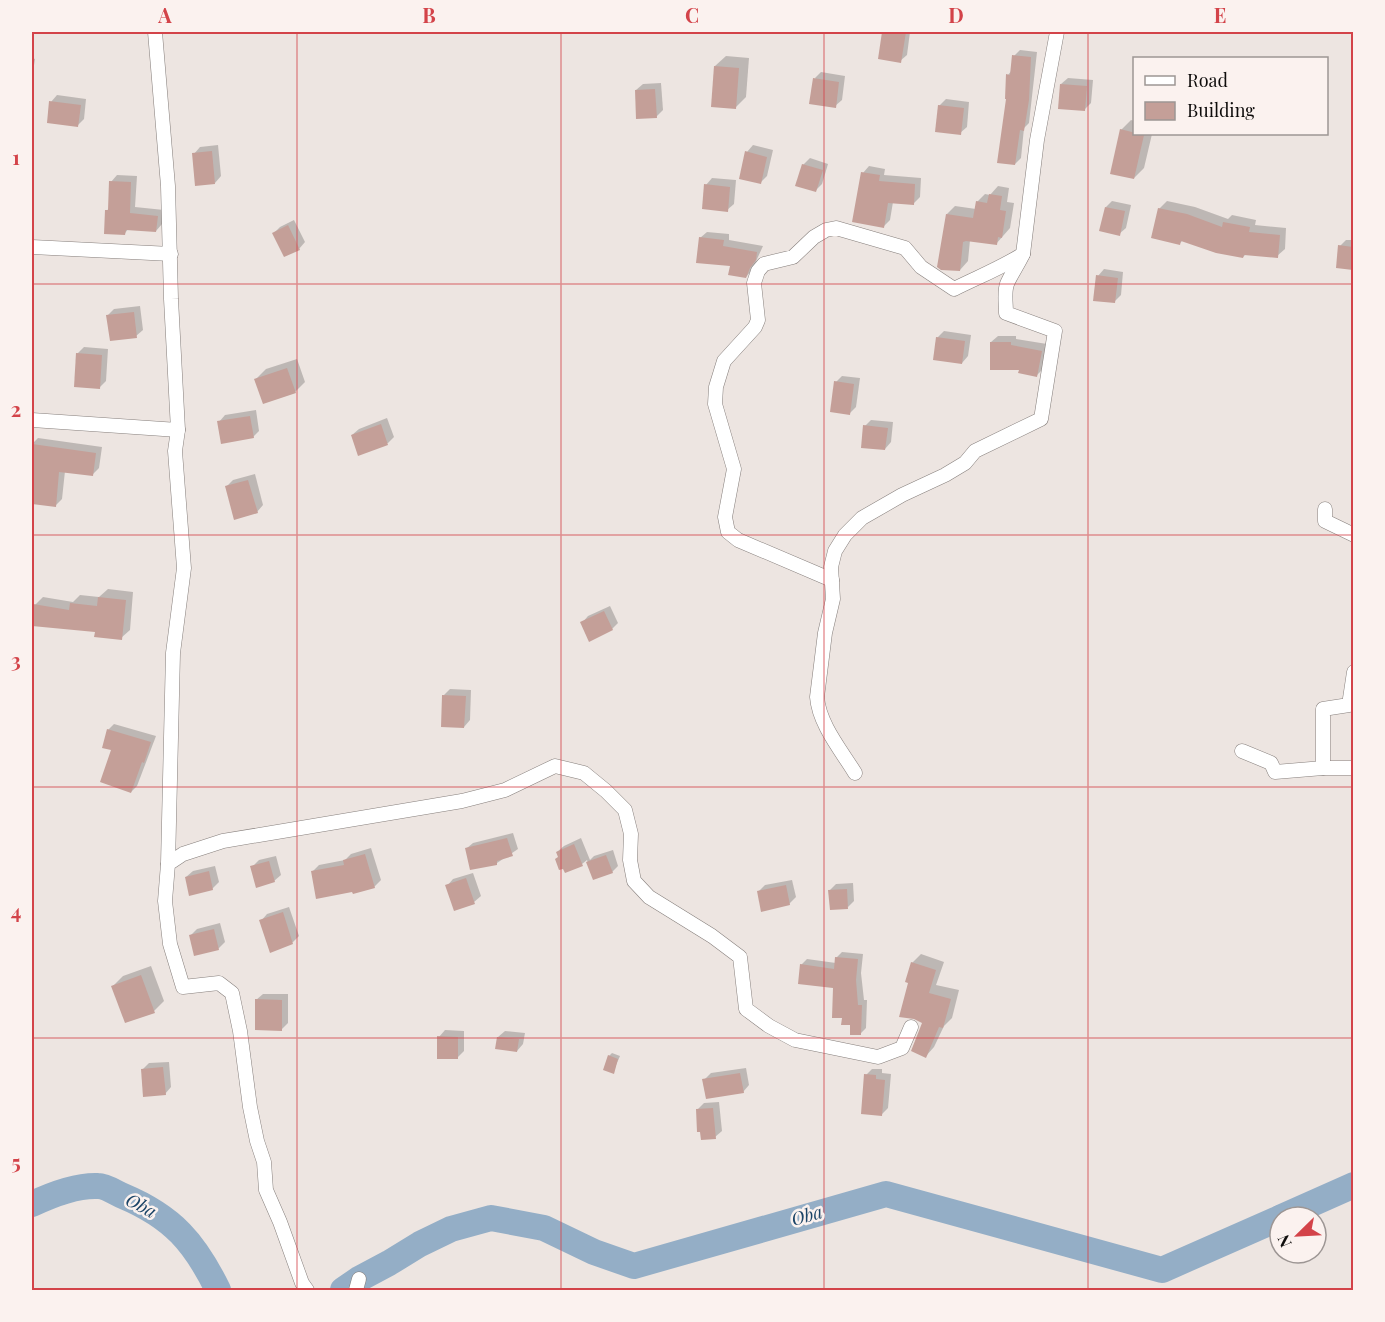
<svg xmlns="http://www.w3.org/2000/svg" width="1385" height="1322" viewBox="0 0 1385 1322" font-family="'Playfair Display',serif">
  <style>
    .shadow { fill: #0003 }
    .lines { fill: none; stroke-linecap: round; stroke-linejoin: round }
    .river { stroke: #94aec6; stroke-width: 26 }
    .building { fill: #c49f98 }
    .minor-casing { stroke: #867f7c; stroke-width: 15 }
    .minor { stroke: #fff; stroke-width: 14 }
    .grid { fill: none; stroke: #d34349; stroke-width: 1.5; stroke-opacity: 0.55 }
    .labels { text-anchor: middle; stroke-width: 5; stroke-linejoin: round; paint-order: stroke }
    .water-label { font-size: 18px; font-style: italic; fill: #1b4467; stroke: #fbf2ef }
    .neatline { fill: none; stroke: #d34349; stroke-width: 2 }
    .grid-label { font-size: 20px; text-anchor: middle; font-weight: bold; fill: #d34349 }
  </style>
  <rect width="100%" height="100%" fill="#ede5e1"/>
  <g class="shadow">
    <path d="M883,32H910L907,55L900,61L879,58Z"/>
    <path d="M1020,50L1037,52L1029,123L1024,128L1021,158L1015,164L1008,75L1012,70L1014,56Z"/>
    <path d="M726,56L749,58L746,97L736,107L715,66Z"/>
    <path d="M32,58L35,59L32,78Z"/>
    <path d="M821,72L845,76L842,100L835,106L815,78Z"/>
    <path d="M1068,78L1093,80L1091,103L1084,110L1061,84Z"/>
    <path d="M661,83L663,110L656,117L636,90L643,84Z"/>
    <path d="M57,95L86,99L84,119L78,125L51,102Z"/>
    <path d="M946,99L969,102L967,127L960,133L939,106Z"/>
    <path d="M1131,120L1134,121V134H1152L1144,168L1134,178L1121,130Z"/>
    <path d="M218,145L221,176L215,183L194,154L200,147Z"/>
    <path d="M753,145L773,150L767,176L760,183L747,152Z"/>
    <path d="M810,158L828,164L822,184L816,190L803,165Z"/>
    <path d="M869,166L885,169L884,175L921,178L920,197L913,204L893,202L890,220L883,227L863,173Z"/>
    <path d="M117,175L137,176L135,207L164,210L162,224L156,231L129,228L125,233L106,211L110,208L111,182Z"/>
    <path d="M712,178L736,180L734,204L727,210L706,185Z"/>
    <path d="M998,186L1009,188L1007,202L1014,203L1010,228L996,244L970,240L968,261L960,270L947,214L955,206L976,209L977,202L985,194L990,195Z"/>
    <path d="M1112,201L1131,205L1126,228L1119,234L1106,207Z"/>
    <path d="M1167,201L1195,207L1228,219L1232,215L1256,220L1255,225L1286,228L1285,249L1277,256L1246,254L1243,257L1183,240L1180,243L1159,209Z"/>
    <path d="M294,220L305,242L299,249L274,233L280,227Z"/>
    <path d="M707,232L729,234V240L763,246L752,270L746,277L700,238Z"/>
    <path d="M1346,240H1354V268L1338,267L1340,246Z"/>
    <path d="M1104,269L1123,272L1121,295L1114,302L1098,276Z"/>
    <path d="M140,306L143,330L136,336L108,315L114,309Z"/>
    <path d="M944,331L971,335L968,356L962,363L937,338Z"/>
    <path d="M998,336H1016V339L1047,344L1043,369L1037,375L1021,369L991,342Z"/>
    <path d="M84,347L108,349L106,381L100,387L77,354Z"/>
    <path d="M297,359L305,382L295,392L256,379L266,369Z"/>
    <path d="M842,376L860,378L856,407L850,413L836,382Z"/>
    <path d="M256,410L259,431L253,437L219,422L225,415Z"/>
    <path d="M387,418L394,437L388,443L359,454L352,435L359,429Z"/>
    <path d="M871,420L893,422L891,442L885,449L865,426Z"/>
    <path d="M38,438L102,447L99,468L93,474L65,471L62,499L56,505L32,503L34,465H32V444Z"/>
    <path d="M255,474L263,505L257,512L227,486L233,480Z"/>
    <path d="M108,589L133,592L130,630L121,638L96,630L32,624L35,605L43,597L73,602L80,595L99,597Z"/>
    <path d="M610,606L618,623L612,629L582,623L588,616Z"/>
    <path d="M450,689L471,690L470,720L464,727L444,695Z"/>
    <path d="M114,724L156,736L137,786L131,792L113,749L108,730Z"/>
    <path d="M513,833L518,849L497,863L467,848L473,843Z"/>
    <path d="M581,838L590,860L594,856L613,850L618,866L612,872L593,878L587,860L582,864L559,856L557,852L564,846Z"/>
    <path d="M371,848L381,880L374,887L312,872L319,865L345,860L351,854Z"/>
    <path d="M276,856L281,875L274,881L252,867L259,860Z"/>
    <path d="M215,866L219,882L212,889L186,877L193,871Z"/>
    <path d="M473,873L481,896L474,902L447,886L453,879Z"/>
    <path d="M792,880L796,897L789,904L758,892L765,885Z"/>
    <path d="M853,883L854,901L848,907L830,890L836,884Z"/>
    <path d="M289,907L299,936L293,942L286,945L261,921L267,914Z"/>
    <path d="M220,923L225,942L218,949L191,935L197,929Z"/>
    <path d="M842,952L863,954L861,973L864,1000H867L866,1028L860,1034L843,1017L834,987L801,965L807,959L836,963V958Z"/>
    <path d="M921,954L944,962L936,985L959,990L952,1018L944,1026L934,1047L926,1056L924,1022L910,982L912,963Z"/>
    <path d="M151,966L164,1001L154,1011L113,986L123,976Z"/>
    <path d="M263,994H288V1023L282,1029L256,1000Z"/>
    <path d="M445,1030L464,1031V1051L457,1058L439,1037Z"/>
    <path d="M505,1031L525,1033L523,1044L517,1051L498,1037Z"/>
    <path d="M612,1053L620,1056L613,1072L609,1056Z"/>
    <path d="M169,1062L171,1087L165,1094L142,1070L149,1063Z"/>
    <path d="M746,1068L749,1085L743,1092L704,1080L711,1073Z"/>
    <path d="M872,1069H882V1073L891,1074L888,1108L882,1114L866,1075Z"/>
    <path d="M719,1102L722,1131L715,1137L697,1110L704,1103Z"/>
  </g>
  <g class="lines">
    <g class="river">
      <path d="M32,1204C51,1195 76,1185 98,1186C106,1186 116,1193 123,1196C173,1217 195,1243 218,1290"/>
      <path d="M1282,1217L1354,1185"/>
      <path d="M343,1290L359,1279L389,1263L420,1244L451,1229L491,1218L544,1228L594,1252L634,1266L886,1194L1162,1270L1280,1218"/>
    </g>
  </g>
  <g class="building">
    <path d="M882,32H906L901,63L878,59Z"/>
    <path d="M1012,55L1031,57L1029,100L1024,131L1020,130L1015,165L997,163L1006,99H1005L1006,74L1010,75Z"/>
    <path d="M714,66L739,68L736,109L711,107Z"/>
    <path d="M813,78L839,82L836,108L809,104Z"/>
    <path d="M1060,84L1087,86L1085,111L1058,109Z"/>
    <path d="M655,89L657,118L636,119L635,90Z"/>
    <path d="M49,101L81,105L78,127L47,123Z"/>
    <path d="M938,105L964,108L961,135L935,132Z"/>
    <path d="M1120,129L1144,135L1134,179L1110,174Z"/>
    <path d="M212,151L215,184L195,186L192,153Z"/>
    <path d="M745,151L767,157L761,184L739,179Z"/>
    <path d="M802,164L823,170L816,192L795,186Z"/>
    <path d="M861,172L880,175L879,181L915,184L914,205L888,203L884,228L852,222Z"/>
    <path d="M109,181L131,182L130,213L158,216L156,232L126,230L125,235L104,234L105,210H108Z"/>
    <path d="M704,184L730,187L728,212L702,209Z"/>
    <path d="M989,194L1002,196L1000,210L1006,211L1002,238L998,237L997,245L966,241L963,242L960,271L941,270L937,267L946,214L973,218L976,201L987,203Z"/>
    <path d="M1105,207L1125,211L1120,236L1099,231Z"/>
    <path d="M1158,208L1187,214L1222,227L1223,222L1250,227L1249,232L1280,235L1278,258L1244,255L1243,258L1216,253L1181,241L1180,245L1151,238Z"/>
    <path d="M288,225L300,250L284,257L272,233Z"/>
    <path d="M699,237L724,240L723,246L757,252L756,260L750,268L746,278L728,275L730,266L696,263Z"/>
    <path d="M1338,245L1353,247V270L1336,268Z"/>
    <path d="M1096,275L1118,278L1115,303L1093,301Z"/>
    <path d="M134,312L137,338L110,341L106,315Z"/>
    <path d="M936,337L965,341L962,364L933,360Z"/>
    <path d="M990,342H1011V345L1042,351L1037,377L1018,373L1019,370H990Z"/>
    <path d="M76,353L102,355L100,389L74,387Z"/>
    <path d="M287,368L296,393L263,404L254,379Z"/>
    <path d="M834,381L854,384L850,415L830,412Z"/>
    <path d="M250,416L254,438L221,444L217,421Z"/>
    <path d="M381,424L388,445L358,456L351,435Z"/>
    <path d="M863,425L888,428L885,450L861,448Z"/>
    <path d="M32,444L96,453L93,476L59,472L56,507L32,504Z"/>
    <path d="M248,480L258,513L234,520L225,486Z"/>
    <path d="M98,597L126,600L122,640L94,637L95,632L32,626L33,604L69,610L70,603L97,606Z"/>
    <path d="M604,611L613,630L589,642L580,622Z"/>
    <path d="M442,695L466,696L464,728L441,727Z"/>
    <path d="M107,729L151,742L144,763L142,762L131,793L100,782L111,750L102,748Z"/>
    <path d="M507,838L513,856L497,861V865L470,870L465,848Z"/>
    <path d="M574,844L583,866L565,873L563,869L559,870L555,859L558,857L556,852Z"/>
    <path d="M365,854L375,888L353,894L352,892L316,899L311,871L344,865L343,860Z"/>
    <path d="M606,855L613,873L593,880L586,862Z"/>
    <path d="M269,861L275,882L256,888L250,866Z"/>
    <path d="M209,871L213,890L189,896L185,877Z"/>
    <path d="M466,878L475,904L454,911L445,885Z"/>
    <path d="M786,885L790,905L761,912L757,891Z"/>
    <path d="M847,889L848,909L830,910L828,890Z"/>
    <path d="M283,912L293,944L270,953L259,920Z"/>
    <path d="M214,929L219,950L194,956L189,935Z"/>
    <path d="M835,957L858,959L856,980L858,1005H862L861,1035H850V1025H841L842,1018H832L833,988L798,984L800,964L834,969Z"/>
    <path d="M911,962L936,970L929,993L951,999L943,1028L939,1027L926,1058L911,1051L922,1023L914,1019L899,1017L908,983L905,982Z"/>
    <path d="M141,975L155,1013L125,1023L111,986Z"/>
    <path d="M255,999L282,1000V1031L255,1030Z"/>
    <path d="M437,1036L458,1037V1059H437Z"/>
    <path d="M497,1037L519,1039L517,1052L495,1049Z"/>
    <path d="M608,1055L618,1059L614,1074L603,1070Z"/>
    <path d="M163,1067L166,1095L143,1097L141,1069Z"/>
    <path d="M740,1073L744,1093L706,1099L702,1079Z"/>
    <path d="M864,1074L876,1075V1079L885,1080L882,1116L861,1114Z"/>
    <path d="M713,1108L716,1139L701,1140L700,1132H697L696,1109Z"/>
  </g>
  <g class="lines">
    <defs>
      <g id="minor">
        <path d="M155,32L168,186L171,299L178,430L175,451L184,568L173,653L168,864"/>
        <path d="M32,247L171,254"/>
        <path d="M32,420L178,430"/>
        <path d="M1325,509V521L1354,535"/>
        <path d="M832,580L738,540L728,532L725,517L734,469L715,404L716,387L724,361L755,327L758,320L754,283L758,271L764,264L793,257L814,237L826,230L836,228L905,248L921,267L954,289C978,277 1001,268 1023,254"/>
        <path d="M1242,751L1271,763L1275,772L1323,768H1354"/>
        <path d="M1323,768V709L1349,705L1354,672"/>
        <path d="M855,773C841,750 819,724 817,697L825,633L833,599L831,567L835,551L845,535L862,518L902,495L945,475L965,463L975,451L1041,419L1055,331L1006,313C1006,303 1004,292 1007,284C1010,276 1019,263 1023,254L1037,140L1057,32"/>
        <path d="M307,1290L302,1283L280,1222L266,1190L264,1162L257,1141L250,1107L240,1031L232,993L219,983L183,987L170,944L165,901L168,864L183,854L223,841L462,801L505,790L555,766L584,773L606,791L625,810L631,834L630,860L634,881L649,897L712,936L740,957L746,1009L769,1026L795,1040L878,1057L902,1048L911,1027"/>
        <path d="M356,1290L359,1279"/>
      </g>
    </defs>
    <use href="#minor" class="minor-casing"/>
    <use href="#minor" class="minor"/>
  </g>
  <path class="grid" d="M297,32V1290M561,32V1290M824,32V1290M1088,32V1290M32,284H1354M32,535H1354M32,787H1354M32,1038H1354"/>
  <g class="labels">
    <g class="water-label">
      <text transform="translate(141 1206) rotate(28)" y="6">Oba</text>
      <text transform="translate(807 1216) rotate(-16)" y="6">Oba</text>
    </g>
  </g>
  <rect width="1385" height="1322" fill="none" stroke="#fbf2ef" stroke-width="66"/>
  <rect x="1133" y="57" width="195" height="78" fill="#fbf2ef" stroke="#9d9694" stroke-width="1.5"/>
  <rect x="1145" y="76" width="30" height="9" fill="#ffffff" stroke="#9d9694" stroke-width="1.5"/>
  <text x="1187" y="87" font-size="18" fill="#0f0d0c">Road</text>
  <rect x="1145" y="102" width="30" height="18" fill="#c49f98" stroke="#9d9694" stroke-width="1.5"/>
  <text x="1187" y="117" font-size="18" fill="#0f0d0c">Building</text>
  <g transform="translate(1298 1235) rotate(246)"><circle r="28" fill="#fbf2ef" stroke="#9d9694" stroke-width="1.5"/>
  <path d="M0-4.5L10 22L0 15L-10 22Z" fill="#d34349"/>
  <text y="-9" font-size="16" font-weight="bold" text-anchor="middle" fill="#0f0d0c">N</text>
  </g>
  <rect x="33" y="33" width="1319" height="1256" class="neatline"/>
  <g class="grid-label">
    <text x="165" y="23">A</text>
    <text x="429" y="23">B</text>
    <text x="692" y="23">C</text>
    <text x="956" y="23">D</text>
    <text x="1220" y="23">E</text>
    <text x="16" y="165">1</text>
    <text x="16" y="417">2</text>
    <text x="16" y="668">3</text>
    <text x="16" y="919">4</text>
    <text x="16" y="1170">5</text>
  </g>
</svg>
